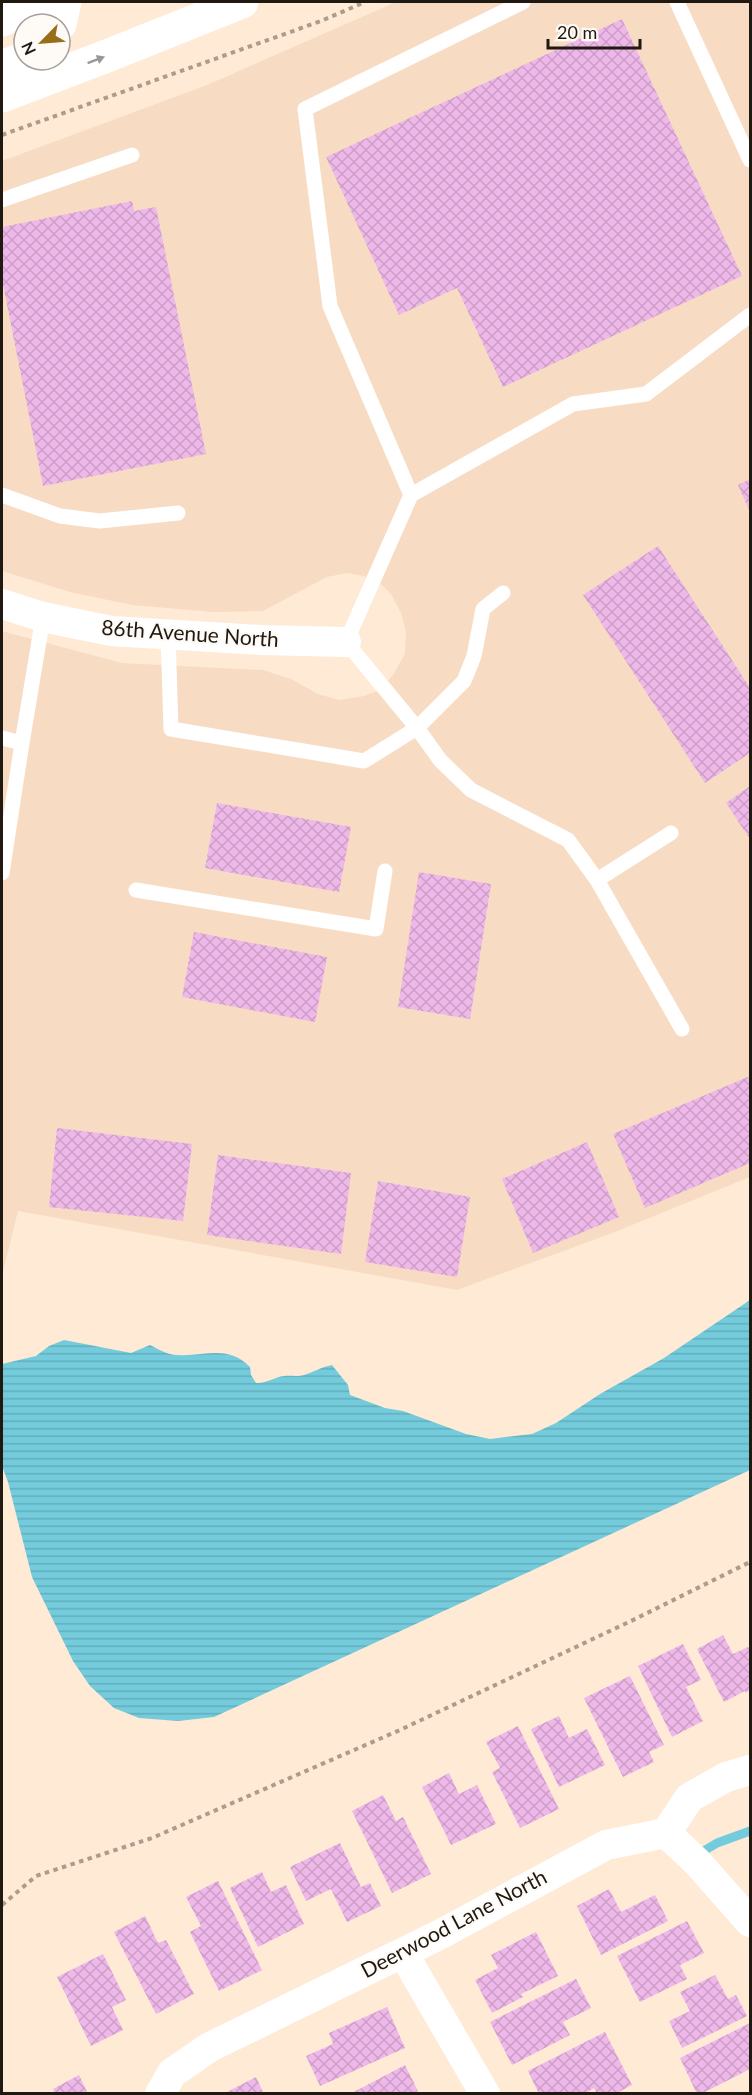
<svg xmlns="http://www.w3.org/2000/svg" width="752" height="2095" viewBox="0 0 752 2095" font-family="Lato,sans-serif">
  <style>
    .built { fill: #f7dcc3 }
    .water { fill: url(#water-rules) }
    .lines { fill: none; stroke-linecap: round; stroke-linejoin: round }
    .stream { stroke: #73cbdb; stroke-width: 9 }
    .building { fill: url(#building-cross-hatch) }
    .path { stroke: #ac9c8d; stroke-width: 4; stroke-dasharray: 4.5 4.5; stroke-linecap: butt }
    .lane { stroke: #fff; stroke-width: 15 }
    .street { stroke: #fff; stroke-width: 30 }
    .secondary { stroke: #fff; stroke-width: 33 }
    .oneway { fill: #9b9894 }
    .labels { text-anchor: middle; stroke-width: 4.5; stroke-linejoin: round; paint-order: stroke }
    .street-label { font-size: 21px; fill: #201912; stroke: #fefaf6 }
  </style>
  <defs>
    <pattern id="water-rules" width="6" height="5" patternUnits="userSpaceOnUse" patternTransform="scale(1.5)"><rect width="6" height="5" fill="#73cbdb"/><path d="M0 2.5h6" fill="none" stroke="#63aebb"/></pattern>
    <pattern id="building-cross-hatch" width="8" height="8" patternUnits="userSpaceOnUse" patternTransform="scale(1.5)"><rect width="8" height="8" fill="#eeb9e9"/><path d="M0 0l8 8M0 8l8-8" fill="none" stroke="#cc9ec7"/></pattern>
  </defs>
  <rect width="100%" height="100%" fill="#ffead6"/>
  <path class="built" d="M396,2H750V1177L610,1234L457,1290L18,1211L2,1276V631L122,663L263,670L291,679L318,694L339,700L364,696L380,690L393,675L405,654L406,632L401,613L391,594L381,584L364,576L347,573L327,577L263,611L213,612L132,605L70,592L2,571V161L207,85Z"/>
  <path class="water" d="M750,1300V1470L214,1717L178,1721L139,1718L114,1708L90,1686L73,1661L32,1577L8,1482L2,1466V1364L36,1356L49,1346L64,1340L131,1353L150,1345C158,1349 168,1355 177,1355C205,1357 227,1344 250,1367L251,1375L256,1383C266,1384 274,1377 284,1376C291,1375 296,1377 304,1375C314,1372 321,1367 332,1365L348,1385L350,1395L385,1408L403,1411L466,1434L490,1439L532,1434L556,1423L600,1394L664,1358Z"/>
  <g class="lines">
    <path class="stream" d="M697,1855L717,1843L750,1831"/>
  </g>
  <g class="building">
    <path d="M622,19L742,276L503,387L457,288L399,315L326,157Z"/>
    <path d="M132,201L134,211L156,207L206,454L43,486L2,279V227Z"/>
    <path d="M750,479V512L738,485Z"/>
    <path d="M658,546L750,688V753L705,783L583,595Z"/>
    <path d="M750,786V839L726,803Z"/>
    <path d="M217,803L351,827L339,892L205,868Z"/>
    <path d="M419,872L491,884L470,1019L398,1007Z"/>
    <path d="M194,932L327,957L315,1022L182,997Z"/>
    <path d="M750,1076V1163L645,1208L613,1134Z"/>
    <path d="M57,1128L192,1144L183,1221L49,1207Z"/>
    <path d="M587,1142L619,1217L533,1253L502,1179Z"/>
    <path d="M218,1155L351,1173L341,1254L207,1235Z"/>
    <path d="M378,1181L470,1197L457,1277L365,1262Z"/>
    <path d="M723,1635L733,1654L748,1647L749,1649L750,1648V1690L746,1693L745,1691L724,1702L697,1649Z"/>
    <path d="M683,1644L701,1680L686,1687L703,1721L672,1737L638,1666Z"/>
    <path d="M630,1676L664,1745L649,1752L654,1762L623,1777L584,1698Z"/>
    <path d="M559,1716L569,1738L587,1729L605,1765L559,1787L531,1729Z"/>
    <path d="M518,1726L559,1809L520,1828L492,1772L500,1768L486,1742Z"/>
    <path d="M449,1773L459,1794L477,1785L496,1824L451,1845L422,1787Z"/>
    <path d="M383,1795L396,1821L403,1817L431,1874L392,1893L352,1811Z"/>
    <path d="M340,1843L361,1887L370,1883L381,1906L347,1922L331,1889L306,1901L290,1867Z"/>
    <path d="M262,1872L271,1892L286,1885L304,1924L258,1947L230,1888Z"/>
    <path d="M218,1881L262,1970L219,1991L190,1932L201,1926L186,1897Z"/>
    <path d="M609,1889L621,1912L655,1895L668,1921L601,1955L577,1906Z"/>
    <path d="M145,1916L158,1943L166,1940L194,1994L156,2014L114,1932Z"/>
    <path d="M687,1921L704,1953L680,1965L687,1979L640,2002L617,1956Z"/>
    <path d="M536,1932L558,1976L521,1994L523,1997L492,2013L475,1980L498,1968L491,1955Z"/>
    <path d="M103,1954L126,2000L112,2007L123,2030L91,2046L57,1977Z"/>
    <path d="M715,1975L728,1999L736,1995L747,2016L682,2048L669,2021L690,2011L680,1992Z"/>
    <path d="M576,1979L591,2008L563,2022L570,2035L512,2065L490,2022Z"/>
    <path d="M387,2007L405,2048L320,2086L306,2056L333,2044L329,2033Z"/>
    <path d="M750,2023V2069L701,2094H697L680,2058Z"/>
    <path d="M605,2032L632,2085L615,2094H597L594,2088L584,2094H539L528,2071Z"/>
    <path d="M405,2065L418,2091L412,2094H350Z"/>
    <path d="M79,2075L88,2094H55L53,2089Z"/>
    <path d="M256,2077L264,2094H223Z"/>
  </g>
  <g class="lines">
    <g class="path">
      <path d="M2,135L321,21L365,2"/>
      <path d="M2,1905L36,1876L152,1838L400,1730L631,1621L750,1562"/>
    </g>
    <g class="lane">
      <path d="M677,2L750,160"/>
      <path d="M2,200L132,155"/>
      <path d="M2,495L60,516L100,521L178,513"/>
      <path d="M411,495L330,306L305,109L523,2"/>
      <path d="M503,593L483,609L474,656L464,681L417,728L346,642L411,495L573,404L646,394L750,315"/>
      <path d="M168,634L171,729L364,761L417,728L440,760L471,790L568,840L597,880L671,833"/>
      <path d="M2,738L22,743L43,617"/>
      <path d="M2,873L22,743"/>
      <path d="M597,880L682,1029"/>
      <path d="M136,890L376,929L385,871"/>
    </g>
    <g class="street">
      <path d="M2,604L43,617L111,631L261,640L346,642"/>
      <path d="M666,1833L697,1862L750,1922"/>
      <path d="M403,1953L485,2094"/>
      <path d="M160,2094L172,2073L210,2047L441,1934L606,1845L666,1833L689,1798L726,1777L750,1770"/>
    </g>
    <g class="secondary">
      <path d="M2,20L44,2"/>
      <path d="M60,24L65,2"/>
      <path d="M2,67L24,58"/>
      <path d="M2,96L112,54L242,2"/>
    </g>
  </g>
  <defs><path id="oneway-solid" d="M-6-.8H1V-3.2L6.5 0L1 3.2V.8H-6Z" transform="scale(1.5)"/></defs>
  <use class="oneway" href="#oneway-solid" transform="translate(96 60) rotate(-21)"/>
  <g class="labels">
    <g class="street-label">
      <text transform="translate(190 634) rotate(4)" y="7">86th Avenue North</text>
      <text transform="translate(454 1924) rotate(-28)" y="7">Deerwood Lane North</text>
    </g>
  </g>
  <rect width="752" height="2095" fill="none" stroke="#201912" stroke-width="6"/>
  <g transform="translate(42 42) rotate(245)"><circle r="28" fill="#fefaf6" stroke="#a5a09b" stroke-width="1.5"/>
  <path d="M0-4.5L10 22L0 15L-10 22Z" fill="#986e1a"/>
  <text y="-9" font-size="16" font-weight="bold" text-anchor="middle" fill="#201912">N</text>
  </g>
  <path d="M548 39v9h92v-9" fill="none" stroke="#201912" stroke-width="3"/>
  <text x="557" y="39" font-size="18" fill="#201912" stroke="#fefaf6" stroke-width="4.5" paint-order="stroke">20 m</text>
</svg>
